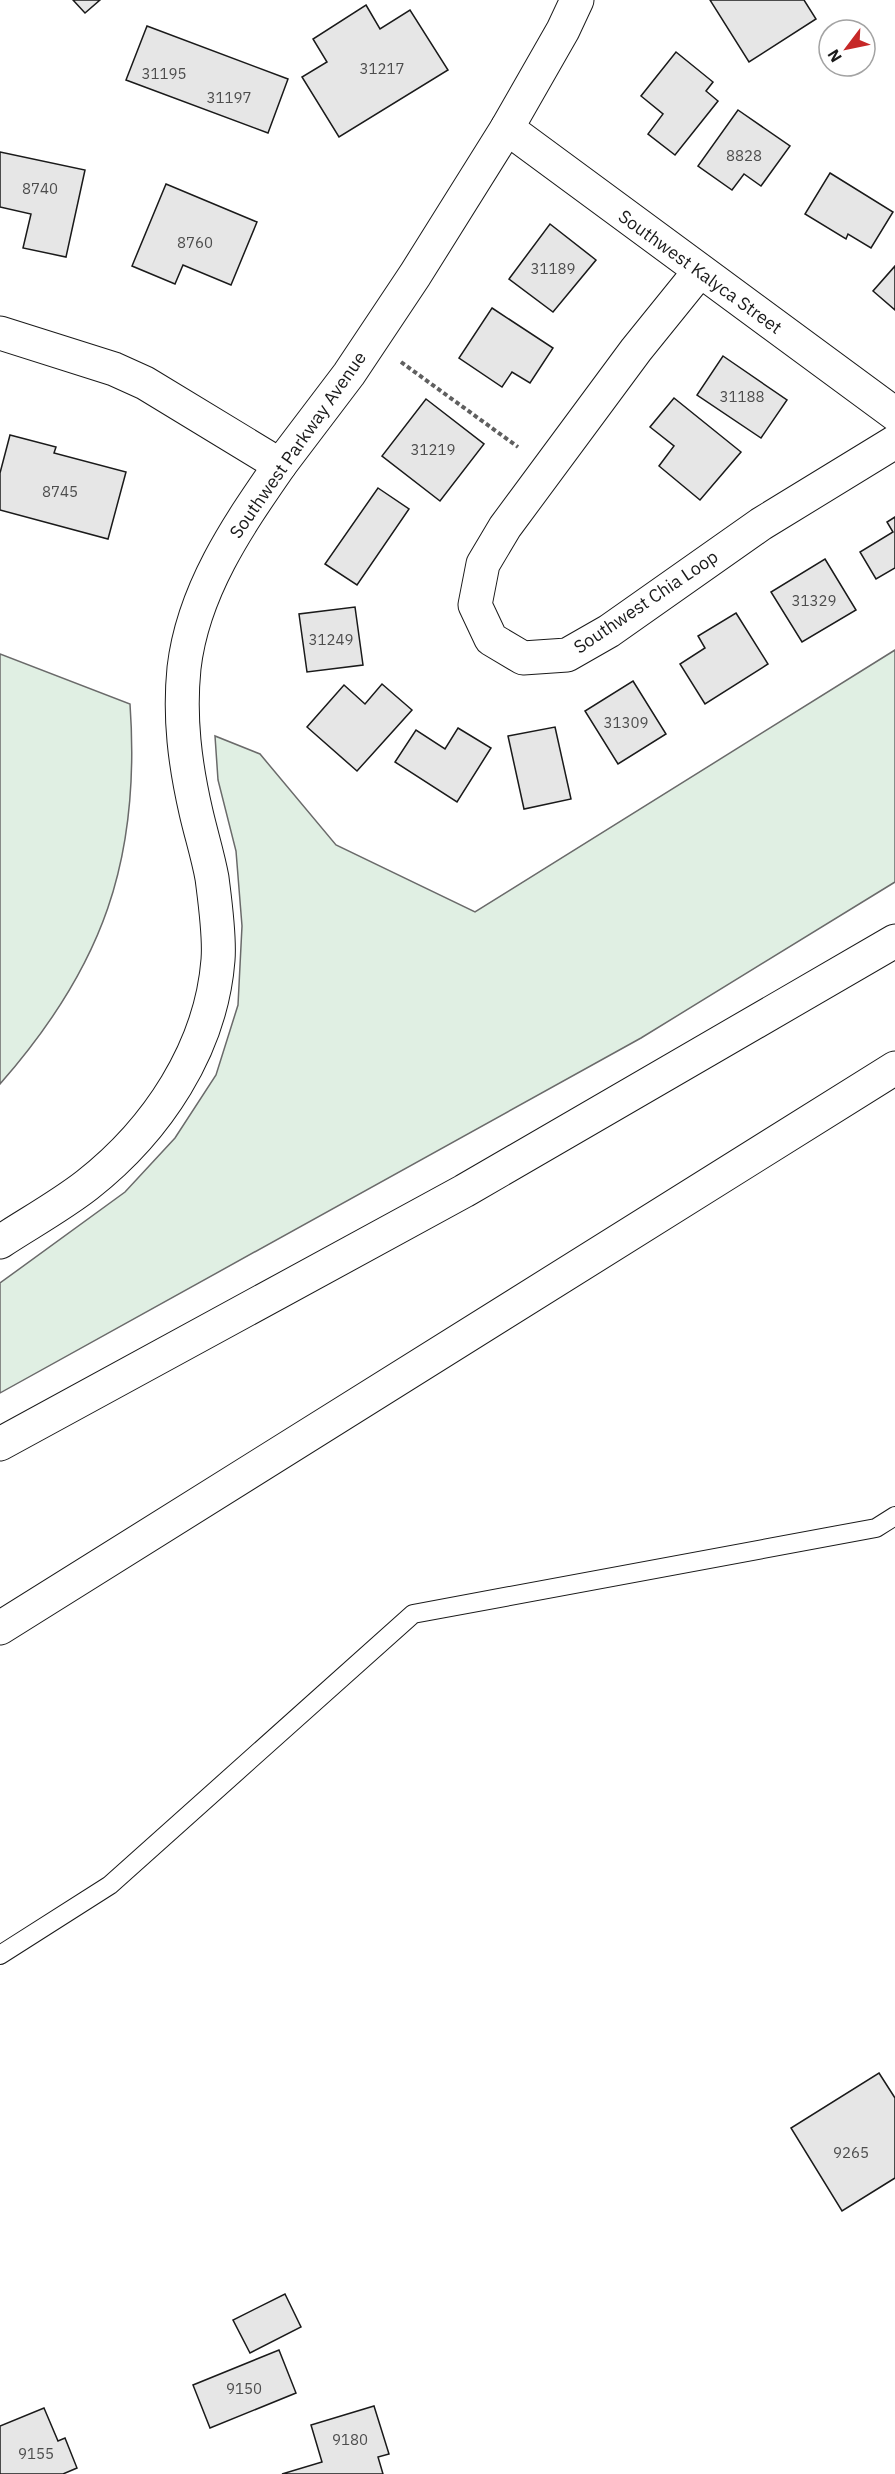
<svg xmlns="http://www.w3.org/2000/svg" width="895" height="2474" viewBox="0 0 895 2474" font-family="'IBM Plex Sans',sans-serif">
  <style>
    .green { fill: #e0efe3; stroke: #6a6a6a; stroke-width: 1.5 }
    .building { fill: #e6e6e6; stroke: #1a1a1a; stroke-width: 1.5 }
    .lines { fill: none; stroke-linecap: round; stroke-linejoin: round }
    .service-casing { stroke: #1a1a1a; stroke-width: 20 }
    .minor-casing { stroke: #1a1a1a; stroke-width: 35 }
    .tertiary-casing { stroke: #1a1a1a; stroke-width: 35 }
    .motorway-casing { stroke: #1a1a1a; stroke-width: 35 }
    .path { stroke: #5f5f5f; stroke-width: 4; stroke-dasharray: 4.5 3; stroke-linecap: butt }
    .service { stroke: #fff; stroke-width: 18 }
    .minor { stroke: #fff; stroke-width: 33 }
    .tertiary { stroke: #fff; stroke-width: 33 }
    .motorway { stroke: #fff; stroke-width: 33 }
    .labels { text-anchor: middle; stroke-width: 4.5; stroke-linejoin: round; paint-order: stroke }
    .number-label { font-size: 15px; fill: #4d4d4d }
    .street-label { font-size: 18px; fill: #1a1a1a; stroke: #fff }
  </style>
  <rect width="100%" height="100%" fill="#fff"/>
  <g class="green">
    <path d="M895,650V882L641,1038L0,1393V1283L125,1192L175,1138L216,1075L238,1005L242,926L236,851L218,780L215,736L260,754L336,845L475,912Z"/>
    <path d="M0,654L130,704C141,859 103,967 0,1084Z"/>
  </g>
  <g class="building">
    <path d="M73,0H100L85,13Z"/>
    <path d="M710,0H804L816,19L749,62Z"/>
    <path d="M366,5L380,29L410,10L448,70L339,137L302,77L327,62L313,39Z"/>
    <path d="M147,26L288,79L268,133L126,80Z"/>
    <path d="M676,52L713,82L706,91L718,101L675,155L648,134L663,114L641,96Z"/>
    <path d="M738,110L790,146L761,186L744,174L732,190L698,166Z"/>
    <path d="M0,152L85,170L66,257L23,248L31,214L0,207Z"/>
    <path d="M830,173L893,212L871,248L848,234L846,239L805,214Z"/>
    <path d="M166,184L257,222L231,285L183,265L175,284L132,266Z"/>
    <path d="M550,224L596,260L553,312L509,279Z"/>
    <path d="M895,266V310L873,291Z"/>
    <path d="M492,308L553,348L530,383L512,372L502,387L459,358Z"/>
    <path d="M723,356L787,400L761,438L697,395Z"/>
    <path d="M674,398L741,452L700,500L659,466L674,446L650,427Z"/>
    <path d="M426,399L484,444L440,501L382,456Z"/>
    <path d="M10,435L56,447L54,453L126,472L108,539L0,510V473Z"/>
    <path d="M378,488L409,509L357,585L325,564Z"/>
    <path d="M895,517V568L876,579L860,552L893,532L887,522Z"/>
    <path d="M825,559L856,610L802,642L771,592Z"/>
    <path d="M355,607L363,665L307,672L299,614Z"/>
    <path d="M736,613L768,664L705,704L680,664L705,648L698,636Z"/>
    <path d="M633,681L666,734L618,764L585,711Z"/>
    <path d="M382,684L412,710L357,771L307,727L344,685L365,704Z"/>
    <path d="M555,727L571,799L524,809L508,736Z"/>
    <path d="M458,728L491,748L457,802L395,762L416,730L445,749Z"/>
    <path d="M879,2073L895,2098V2178L842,2211L791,2128Z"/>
    <path d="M285,2294L301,2327L250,2353L233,2320Z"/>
    <path d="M279,2350L296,2393L210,2428L193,2385Z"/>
    <path d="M374,2406L389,2454L378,2457L383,2474H282L322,2462L311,2425Z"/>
    <path d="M44,2408L58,2441L65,2438L77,2468L63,2474H0V2426Z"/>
  </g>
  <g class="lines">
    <defs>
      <path id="service" d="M0,1955L110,1885L413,1614L876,1528L895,1516"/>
      <g id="minor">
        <path d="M507,128L895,414"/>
        <path d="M699,272L636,350L505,527L483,564L475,605L491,639L523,658L567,655L609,631L761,524L895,442"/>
        <path d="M0,333L114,369L145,383L280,465L349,374L415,275L507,128L563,30L577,0"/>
      </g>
      <path id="tertiary" d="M0,1242C29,1223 60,1206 87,1185C157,1130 211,1049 218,960C220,936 215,902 212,878C208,856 201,834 196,812C185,764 179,718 184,668C193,591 237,527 280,465"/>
      <g id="motorway">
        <path d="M0,1444L464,1191L895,941"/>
        <path d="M0,1628L895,1068"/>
      </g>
    </defs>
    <use href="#service" class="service-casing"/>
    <use href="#minor" class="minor-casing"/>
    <use href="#tertiary" class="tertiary-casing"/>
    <use href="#motorway" class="motorway-casing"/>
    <path class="path" d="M401,362L518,447"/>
    <use href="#service" class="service"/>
    <use href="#minor" class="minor"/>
    <use href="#tertiary" class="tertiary"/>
    <use href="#motorway" class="motorway"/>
  </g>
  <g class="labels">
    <g class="number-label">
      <text x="382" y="74">31217</text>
      <text x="164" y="79">31195</text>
      <text x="229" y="103">31197</text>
      <text x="744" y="161">8828</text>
      <text x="40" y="194">8740</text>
      <text x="195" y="248">8760</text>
      <text x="553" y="274">31189</text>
      <text x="742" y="402">31188</text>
      <text x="433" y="455">31219</text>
      <text x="60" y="497">8745</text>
      <text x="814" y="606">31329</text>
      <text x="331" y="645">31249</text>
      <text x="626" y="728">31309</text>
      <text x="851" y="2158">9265</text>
      <text x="244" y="2394">9150</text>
      <text x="350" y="2445">9180</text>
      <text x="36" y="2459">9155</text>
    </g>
    <g class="street-label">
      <text transform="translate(700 272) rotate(36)" y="6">Southwest Kalyca Street</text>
      <text transform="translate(298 445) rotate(-55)" y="6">Southwest Parkway Avenue</text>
      <text transform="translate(646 602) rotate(-34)" y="6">Southwest Chia Loop</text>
    </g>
  </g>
  <g transform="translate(847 48) rotate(238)"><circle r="28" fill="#ffffff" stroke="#a3a3a3" stroke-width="1.5"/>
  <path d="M0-4.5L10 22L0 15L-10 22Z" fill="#c62828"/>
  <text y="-9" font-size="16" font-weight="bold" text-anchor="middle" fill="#1a1a1a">N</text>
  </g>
</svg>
